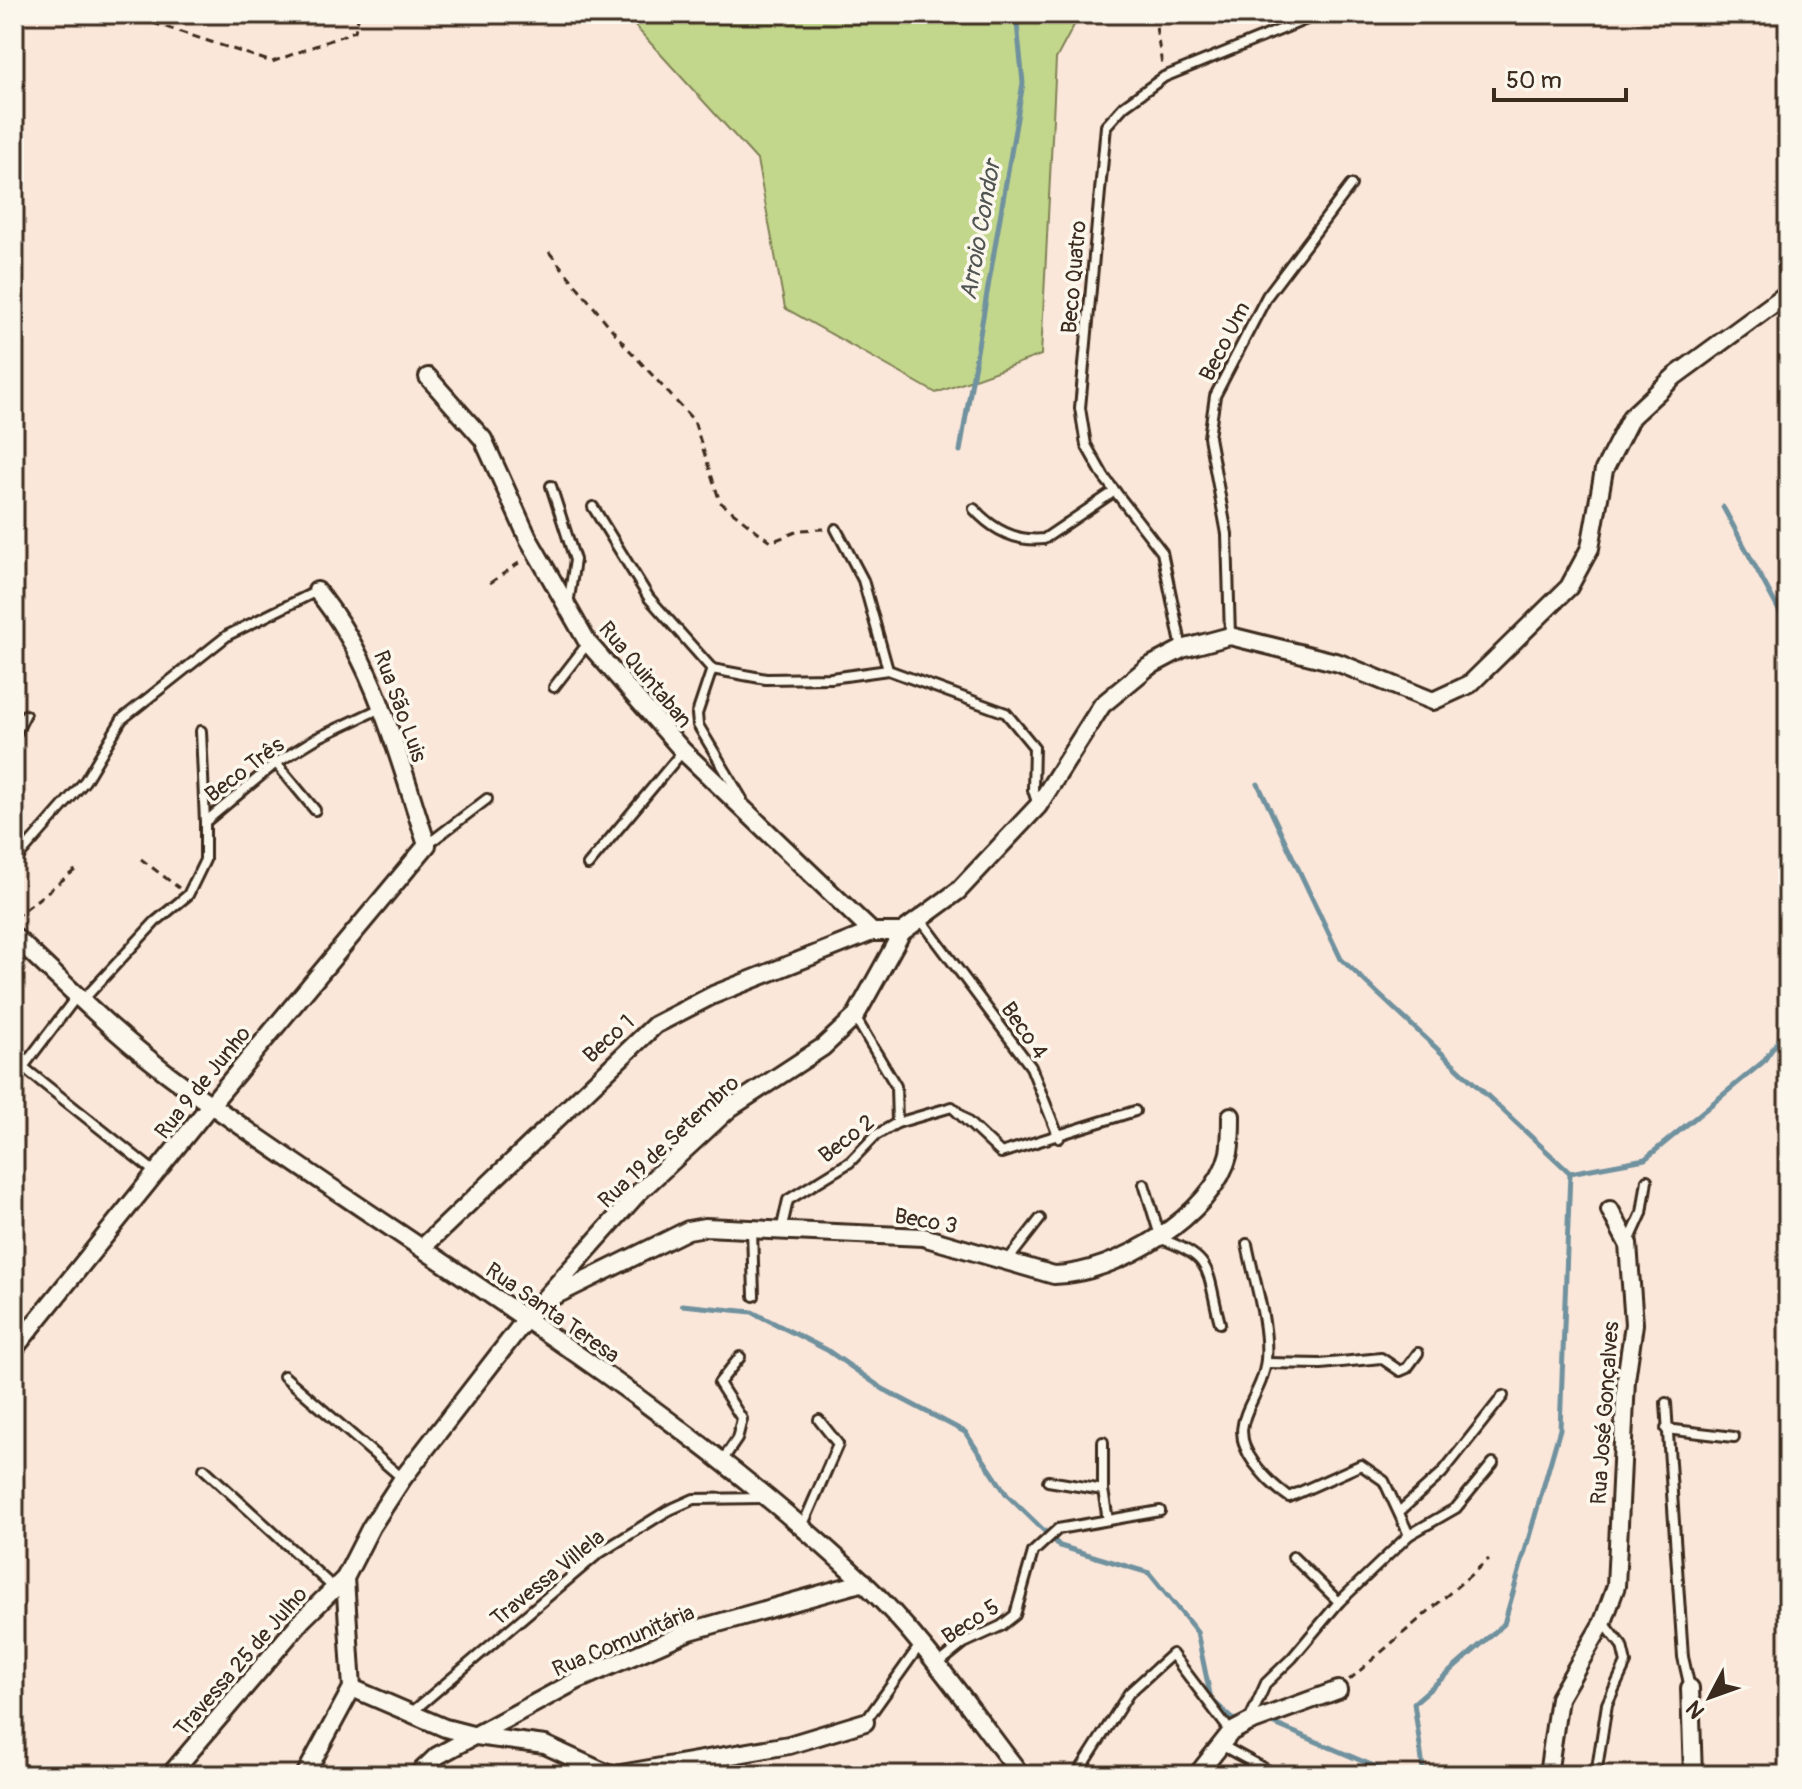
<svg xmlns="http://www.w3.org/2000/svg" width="1802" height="1789" viewBox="0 0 1802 1789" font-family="Pangolin,sans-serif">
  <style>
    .green { fill: #c3d78c; stroke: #7f8055; stroke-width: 2 }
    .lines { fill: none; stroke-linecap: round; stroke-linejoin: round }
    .stream { stroke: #6f919e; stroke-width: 5 }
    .lane-casing { stroke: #3b2a1e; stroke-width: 14 }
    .street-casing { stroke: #3b2a1e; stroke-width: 22 }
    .path { stroke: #3b2a1e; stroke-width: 3; stroke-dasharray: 8 6; stroke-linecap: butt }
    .lane { stroke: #fbf7ec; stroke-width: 8 }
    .street { stroke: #fbf7ec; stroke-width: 16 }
    .labels { text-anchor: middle; stroke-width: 7; stroke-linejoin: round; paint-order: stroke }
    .street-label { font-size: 22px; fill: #3b2a1e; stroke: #fbf7ec }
    .water-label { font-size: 24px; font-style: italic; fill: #505553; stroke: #fbf7ec }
  </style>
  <rect width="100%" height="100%" fill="#fbe7da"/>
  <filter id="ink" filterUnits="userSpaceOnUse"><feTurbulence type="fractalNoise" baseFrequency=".0125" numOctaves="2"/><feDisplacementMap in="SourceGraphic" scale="16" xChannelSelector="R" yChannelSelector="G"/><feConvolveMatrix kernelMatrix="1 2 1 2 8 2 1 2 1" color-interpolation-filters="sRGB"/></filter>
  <g filter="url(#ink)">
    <path class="green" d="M624,14H1080L1056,59L1041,355L936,393L785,308L757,160Z"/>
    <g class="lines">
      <g class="stream">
        <path d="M960,451L1023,83L1016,14"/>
        <path d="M1723,507L1788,627"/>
        <path d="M1258,784L1341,959L1570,1173"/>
        <path d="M682,1305L752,1312L827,1350L883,1389L965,1432L1007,1495L1060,1546L1149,1573L1197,1632L1211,1699L1233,1719L1244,1720"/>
        <path d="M1270,1722L1395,1775"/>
        <path d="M1424,1775L1414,1703L1504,1624L1560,1429L1570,1173L1645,1159L1763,1062L1788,1027"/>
      </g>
      <defs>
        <g id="lane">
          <path d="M551,486L575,560L568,605"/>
          <path d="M593,507L649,598L712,669L697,714L698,725L742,799"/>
          <path d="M974,509C993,530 1015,542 1044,539L1115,491"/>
          <path d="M836,529L863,580L888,670"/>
          <path d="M1230,636L1227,534L1209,437L1215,396L1267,296L1351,185"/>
          <path d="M1182,649L1162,552L1104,477L1086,445L1080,408L1106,126L1124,106L1164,77L1319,14"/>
          <path d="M712,669L766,679L831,678L888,670L1006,713L1034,747L1033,790L1038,805"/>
          <path d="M554,687L588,643"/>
          <path d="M201,731L205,822"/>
          <path d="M14,737L25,715"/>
          <path d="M276,763L315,810"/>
          <path d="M428,844L487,799"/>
          <path d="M14,862L85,781L122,719L228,635L317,591"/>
          <path d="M588,865L683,751"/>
          <path d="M921,920L1031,1067L1059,1138"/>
          <path d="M77,996L23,1067L156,1173"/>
          <path d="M82,1001L155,922L188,895L205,860V822L276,763L317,738L381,708"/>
          <path d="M897,1123L952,1107L1001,1153L1135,1111"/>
          <path d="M1144,1184L1161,1239C1216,1258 1206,1272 1220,1323"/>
          <path d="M752,1229L754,1296"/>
          <path d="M781,1231L788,1200L850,1162L876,1135L897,1123L896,1086L855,1017"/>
          <path d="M1247,1244C1254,1281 1269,1323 1266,1360C1262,1402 1223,1421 1254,1463C1265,1477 1274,1487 1289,1497L1361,1465L1384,1481L1409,1535L1339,1602L1292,1658L1266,1683L1248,1723"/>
          <path d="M1628,1244L1642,1213L1647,1180"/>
          <path d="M1008,1260L1040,1219"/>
          <path d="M1266,1363L1321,1364L1381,1358L1400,1371L1407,1368L1418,1353"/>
          <path d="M284,1376L402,1478"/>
          <path d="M1666,1403L1683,1657L1690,1688"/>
          <path d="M1666,1429L1734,1437"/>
          <path d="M1103,1442V1490L1108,1520"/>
          <path d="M722,1461L737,1439L742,1419L719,1383L740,1357"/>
          <path d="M204,1469L334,1588"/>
          <path d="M1048,1481L1103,1490"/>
          <path d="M1399,1512L1442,1473L1503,1396"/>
          <path d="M802,1527L838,1444L819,1420"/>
          <path d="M1409,1535L1456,1508L1493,1463"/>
          <path d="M1293,1557L1339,1602"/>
          <path d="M938,1664L964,1643L1001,1626L1015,1615L1033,1552L1058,1529L1160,1511"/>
          <path d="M412,1712L598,1554L667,1511L694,1499L763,1498"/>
          <path d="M865,1722L920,1645"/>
          <path d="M1221,1745L1276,1775"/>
          <path d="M1077,1775L1129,1693L1172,1654L1231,1732"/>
          <path d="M1596,1775L1607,1704L1626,1663L1622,1646L1604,1623"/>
        </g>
        <g id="street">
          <path d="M428,377L483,439L528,538L588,643L683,751L872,932H902"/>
          <path d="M14,936C68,987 122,1041 183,1085C410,1248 656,1388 861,1580C922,1637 970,1709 1021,1775"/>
          <path d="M422,1248L655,1025L713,995L872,932"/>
          <path d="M544,1301L688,1230L705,1227L923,1237L1054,1275C1115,1274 1214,1216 1229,1153C1231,1141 1231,1128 1231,1116"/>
          <path d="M14,1349L212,1103L427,845C398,758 376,662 317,591"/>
          <path d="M352,1688L445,1728L476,1736L545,1745L610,1775"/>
          <path d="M1690,1688L1693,1775"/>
          <path d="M170,1775L302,1620L345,1578"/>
          <path d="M305,1775L352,1688L345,1578L371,1527L403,1478L526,1319L639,1192L730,1108L823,1047L855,1017L902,932L958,891L1038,806L1102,705L1148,667L1182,649L1230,636L1339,663L1433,701L1470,684L1569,587L1590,548L1604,470L1631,417L1675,376L1788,293"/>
          <path d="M417,1775L437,1756L576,1681L690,1631L864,1582"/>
          <path d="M615,1775L789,1745L865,1722"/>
          <path d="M1197,1775L1231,1732L1248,1723L1338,1690"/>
          <path d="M1548,1775L1559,1698L1603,1622L1616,1586L1626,1380L1634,1324L1628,1244L1610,1210"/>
        </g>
      </defs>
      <use href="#lane" class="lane-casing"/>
      <use href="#street" class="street-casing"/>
      <g class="path">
        <path d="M126,14L272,62L355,31L359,14"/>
        <path d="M1154,14L1162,65"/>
        <path d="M549,252L624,344L694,421L720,502L771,542L801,530L824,529"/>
        <path d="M490,583L523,560"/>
        <path d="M141,859L179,888"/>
        <path d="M14,918L79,867"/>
        <path d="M1349,1680L1489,1559"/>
      </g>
      <use href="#lane" class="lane"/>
      <use href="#street" class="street"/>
    </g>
  </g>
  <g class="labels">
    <g class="street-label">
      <text transform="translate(1073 277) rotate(-85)" y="8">Beco Quatro</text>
      <text transform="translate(1224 341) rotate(-63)" y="8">Beco Um</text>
      <text transform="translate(646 674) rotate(50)" y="8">Rua Quintaban</text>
      <text transform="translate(401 706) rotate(70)" y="8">Rua São Luis</text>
      <text transform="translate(244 769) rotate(-37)" y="8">Beco Três</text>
      <text transform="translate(1025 1030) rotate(55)" y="8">Beco 4</text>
      <text transform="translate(608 1038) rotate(-42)" y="8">Beco 1</text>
      <text transform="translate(202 1082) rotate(-51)" y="8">Rua 9 de Junho</text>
      <text transform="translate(846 1138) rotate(-38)" y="8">Beco 2</text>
      <text transform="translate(668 1141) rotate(-43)" y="8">Rua 19 de Setembro</text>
      <text transform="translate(926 1220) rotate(10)" y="8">Beco 3</text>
      <text transform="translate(553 1312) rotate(35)" y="8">Rua Santa Teresa</text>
      <text transform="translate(1604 1413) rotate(-86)" y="8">Rua José Gonçalves</text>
      <text transform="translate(547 1577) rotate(-39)" y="8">Travessa Villela</text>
      <text transform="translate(970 1621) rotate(-33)" y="8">Beco 5</text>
      <text transform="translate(623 1640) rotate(-23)" y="8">Rua Comunitária</text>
      <text transform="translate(240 1661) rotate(-49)" y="8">Travessa 25 de Julho</text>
    </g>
    <g class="water-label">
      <text transform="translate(980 230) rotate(-80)" y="8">Arroio Condor</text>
    </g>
  </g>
  <rect width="1802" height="1789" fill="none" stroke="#fbf7ec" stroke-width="48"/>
  <rect x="24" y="24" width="1754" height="1741" fill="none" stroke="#3b2a1e" stroke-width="3" filter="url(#ink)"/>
  <g transform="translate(1710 1697) rotate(229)" stroke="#fbf7ec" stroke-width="6" paint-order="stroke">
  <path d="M0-6L14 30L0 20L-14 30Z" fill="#3b2a1e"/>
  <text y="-12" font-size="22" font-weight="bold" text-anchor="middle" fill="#3b2a1e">N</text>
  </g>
  <path d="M1494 88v12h132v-12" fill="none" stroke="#3b2a1e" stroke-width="4"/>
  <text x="1506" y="88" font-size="24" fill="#3b2a1e" stroke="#fbf7ec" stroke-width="6" paint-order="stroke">50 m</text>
</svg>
